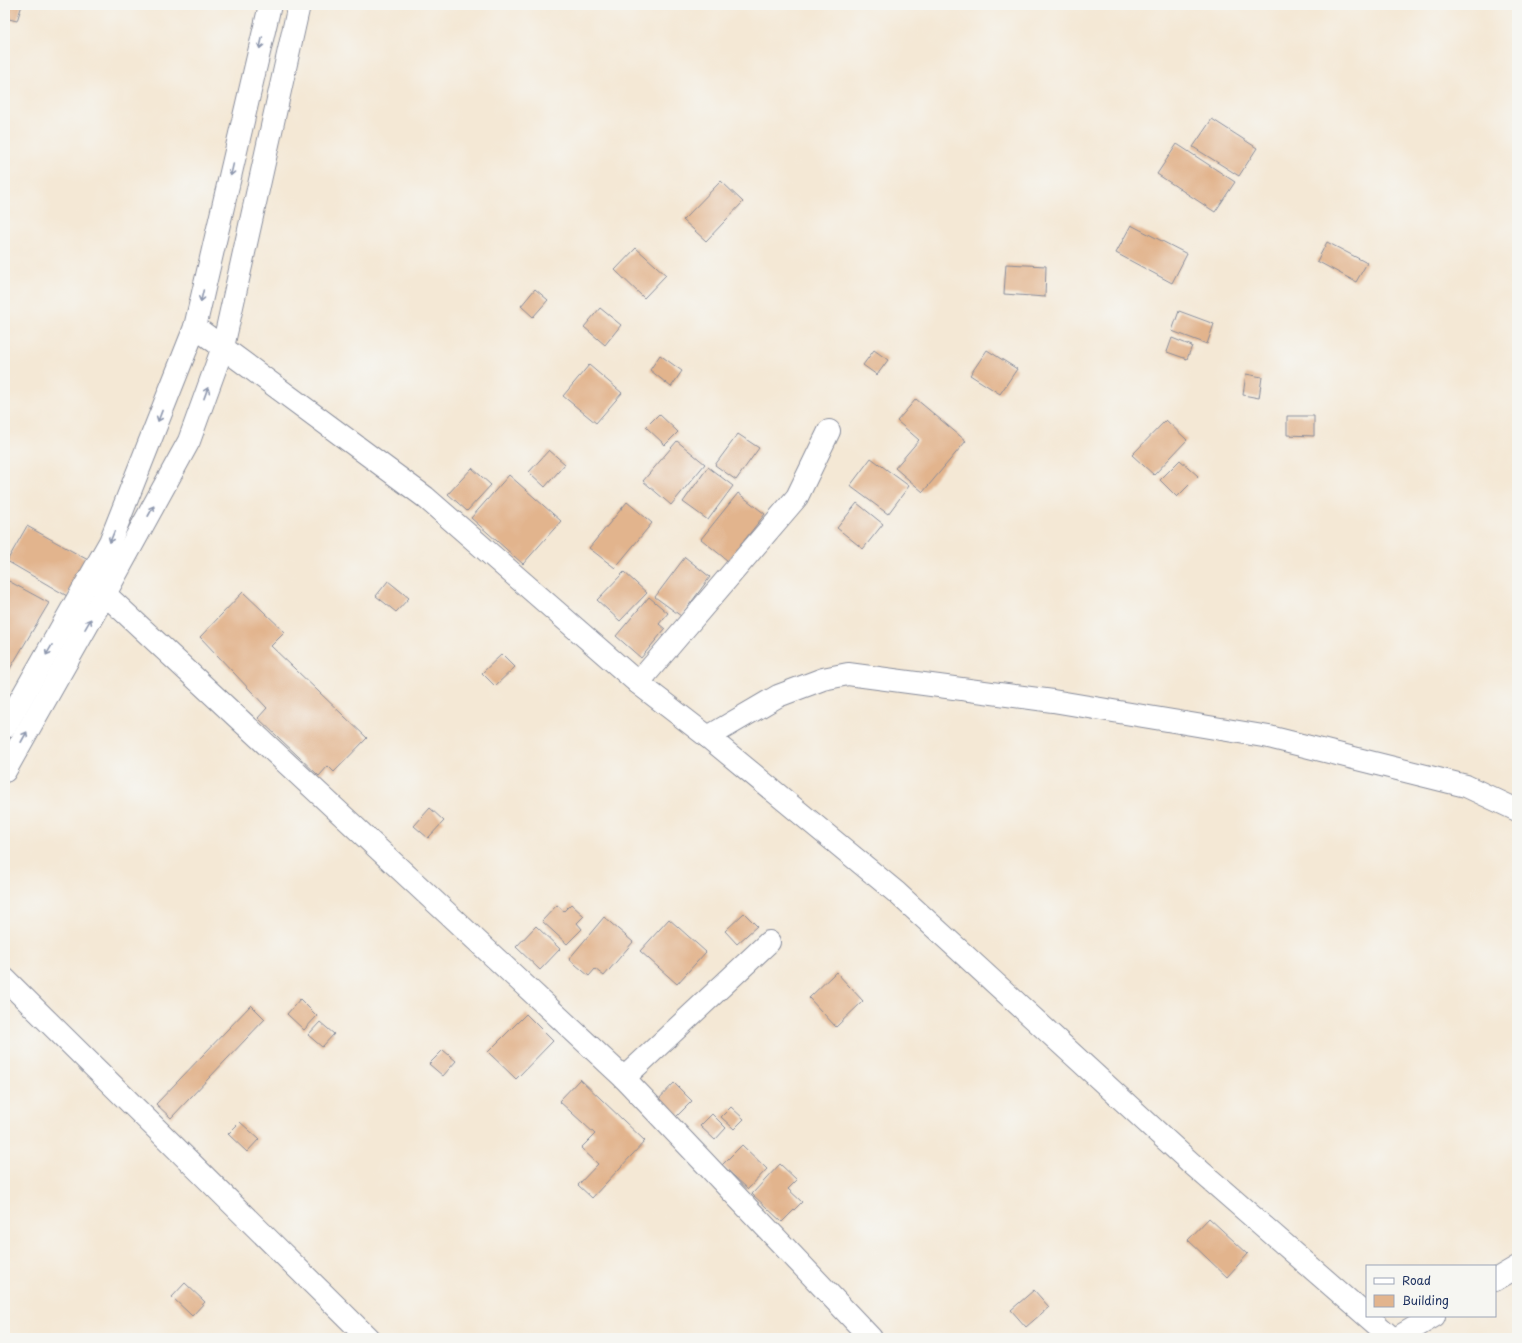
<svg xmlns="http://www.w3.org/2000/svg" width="1522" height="1343" viewBox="0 0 1522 1343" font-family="'Playpen Sans',sans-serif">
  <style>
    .building { fill: #e2b48d }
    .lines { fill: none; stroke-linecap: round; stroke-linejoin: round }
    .minor-casing { stroke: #888c9a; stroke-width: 24 }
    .minor { stroke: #fff; stroke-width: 22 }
    .oneway { stroke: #8d97ae }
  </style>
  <rect width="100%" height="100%" fill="#f6f6f2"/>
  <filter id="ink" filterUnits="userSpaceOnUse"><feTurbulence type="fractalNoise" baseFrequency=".025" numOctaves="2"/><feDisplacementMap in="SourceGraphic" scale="8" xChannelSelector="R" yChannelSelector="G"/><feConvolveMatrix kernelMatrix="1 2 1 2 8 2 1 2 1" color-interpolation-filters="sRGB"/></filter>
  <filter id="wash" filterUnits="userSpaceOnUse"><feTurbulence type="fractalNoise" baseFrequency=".012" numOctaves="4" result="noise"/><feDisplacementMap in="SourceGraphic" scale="16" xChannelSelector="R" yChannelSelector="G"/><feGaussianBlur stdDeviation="0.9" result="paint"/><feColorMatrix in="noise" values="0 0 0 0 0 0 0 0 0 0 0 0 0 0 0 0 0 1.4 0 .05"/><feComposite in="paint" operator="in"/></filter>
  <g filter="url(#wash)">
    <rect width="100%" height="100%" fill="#f4e8d5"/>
    <g id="blocks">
      <g class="building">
        <path d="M5,5H22L17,21L5,18Z"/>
        <path d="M1212,119L1257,148L1239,176L1193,147Z"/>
        <path d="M1177,144L1235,182L1215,212L1157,174Z"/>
        <path d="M721,181L743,202L706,241L683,220Z"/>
        <path d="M1131,225L1187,254L1172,283L1116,253Z"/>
        <path d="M1327,242L1367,263L1356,282L1317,261Z"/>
        <path d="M636,248L666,275L644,298L615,270Z"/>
        <path d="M1006,264L1046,266L1045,297L1004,294Z"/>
        <path d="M535,289L548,300L533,317L521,306Z"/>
        <path d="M600,308L621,325L605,345L584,327Z"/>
        <path d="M1179,311L1214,324L1207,344L1172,331Z"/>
        <path d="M1172,338L1192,346L1187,359L1167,352Z"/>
        <path d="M874,350L888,360L877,375L863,365Z"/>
        <path d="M987,350L1017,369L1000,394L970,375Z"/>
        <path d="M660,355L682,371L671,387L650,370Z"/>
        <path d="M589,365L622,393L596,423L563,396Z"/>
        <path d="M1246,374L1262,377L1259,398L1243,395Z"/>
        <path d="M916,399L966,441L923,492L895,468L919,440L897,421Z"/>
        <path d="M659,414L678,432L665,445L646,427Z"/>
        <path d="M1287,416H1314V436L1287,435Z"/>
        <path d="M1166,420L1187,440L1154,475L1132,455Z"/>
        <path d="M738,434L759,448L736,480L715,465Z"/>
        <path d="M677,441L705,464L671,505L643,481Z"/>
        <path d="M549,450L565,464L545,487L529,472Z"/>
        <path d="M871,458L909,486L888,514L850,486Z"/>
        <path d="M1180,460L1198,476L1177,497L1160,480Z"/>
        <path d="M708,467L733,486L708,520L683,502Z"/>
        <path d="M472,468L491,485L467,511L448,494Z"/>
        <path d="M509,475L561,521L523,564L471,518Z"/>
        <path d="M738,493L765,514L728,561L701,539Z"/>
        <path d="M627,502L652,523L615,568L589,548Z"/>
        <path d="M857,503L883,524L863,549L837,528Z"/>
        <path d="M27,526L88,560L67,596L7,561Z"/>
        <path d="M685,557L710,577L681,616L655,597Z"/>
        <path d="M624,572L647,593L620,621L597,600Z"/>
        <path d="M5,579L49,603L5,677Z"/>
        <path d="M388,581L409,598L396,612L376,596Z"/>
        <path d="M243,592L285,632L271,646L367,738L334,772L328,766L319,776L258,718L267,708L200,637Z"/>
        <path d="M649,597L668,613L659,624L665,629L641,658L616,636Z"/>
        <path d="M502,654L515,667L495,686L482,673Z"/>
        <path d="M430,808L444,821L428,838L414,826Z"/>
        <path d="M571,904L584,916L577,923L582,929L567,944L542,921L557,905L564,911Z"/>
        <path d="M744,913L757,926L737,944L725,931Z"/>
        <path d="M604,917L633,942L604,976L595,969L589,976L569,959Z"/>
        <path d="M669,919L706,952L677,984L640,951Z"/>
        <path d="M536,926L560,949L540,970L516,947Z"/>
        <path d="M836,972L863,1001L836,1027L809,998Z"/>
        <path d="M300,999L317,1016L304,1030L287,1014Z"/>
        <path d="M251,1005L265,1019L171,1118L156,1104Z"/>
        <path d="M526,1014L553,1041L516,1079L488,1052Z"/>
        <path d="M320,1022L334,1034L322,1047L308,1035Z"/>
        <path d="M443,1050L456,1061L443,1076L429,1064Z"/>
        <path d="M580,1079L645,1141L592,1198L578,1185L598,1164L581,1148L595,1134L559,1101Z"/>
        <path d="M674,1083L692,1101L674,1119L656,1102Z"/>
        <path d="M731,1107L744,1119L734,1129L721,1117Z"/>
        <path d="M712,1114L726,1128L715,1140L700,1126Z"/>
        <path d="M240,1122L259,1139L247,1152L228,1134Z"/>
        <path d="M742,1145L767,1169L748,1189L722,1165Z"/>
        <path d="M780,1164L797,1180L788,1189L802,1202L782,1222L752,1194Z"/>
        <path d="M1209,1218L1248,1254L1227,1277L1188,1240Z"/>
        <path d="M185,1283L205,1302L192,1316L172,1297Z"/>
        <path d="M1034,1290L1049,1307L1026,1327L1011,1310Z"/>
      </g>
    </g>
  </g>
  <g filter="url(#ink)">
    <use href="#blocks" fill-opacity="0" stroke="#888c9a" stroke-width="1"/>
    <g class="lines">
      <defs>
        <g id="minor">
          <path d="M195,327L425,497L638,683L708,737L897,893L1191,1163L1392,1338"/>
          <path d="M105,594L624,1078L871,1338"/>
          <path d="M638,683L797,497L829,431"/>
          <path d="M5,727L110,542L195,327L270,5"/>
          <path d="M708,737L778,696L823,679L848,674L1053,701L1269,737L1466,786L1517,810"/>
          <path d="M5,771L105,594L189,441L223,347L299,5"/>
          <path d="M5,979L368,1338"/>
          <path d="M624,1078L769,942"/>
          <path d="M1495,1280L1517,1267"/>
          <path d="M1397,1338L1434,1316"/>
        </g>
      </defs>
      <use href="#minor" class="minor-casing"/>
      <use href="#minor" class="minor"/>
    </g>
    <defs><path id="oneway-shaft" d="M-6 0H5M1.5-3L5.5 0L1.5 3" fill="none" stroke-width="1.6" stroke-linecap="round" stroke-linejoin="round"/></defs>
    <g class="oneway">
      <use href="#oneway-shaft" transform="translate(261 43) rotate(103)"/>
      <use href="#oneway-shaft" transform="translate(232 170) rotate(103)"/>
      <use href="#oneway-shaft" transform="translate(202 296) rotate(103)"/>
      <use href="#oneway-shaft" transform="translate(206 393) rotate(-70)"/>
      <use href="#oneway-shaft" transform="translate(160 416) rotate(111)"/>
      <use href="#oneway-shaft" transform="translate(151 511) rotate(-61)"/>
      <use href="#oneway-shaft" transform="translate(112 537) rotate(112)"/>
      <use href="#oneway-shaft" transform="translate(88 624) rotate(-60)"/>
      <use href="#oneway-shaft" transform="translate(49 650) rotate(120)"/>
      <use href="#oneway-shaft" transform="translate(24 737) rotate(-61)"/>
    </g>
  </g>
  <rect width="1522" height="1343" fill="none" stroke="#f6f6f2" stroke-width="20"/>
  <rect x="1366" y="1265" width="130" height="52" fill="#f6f6f2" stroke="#9ea6b7"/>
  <rect x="1374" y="1278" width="20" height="6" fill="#ffffff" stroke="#9ea6b7"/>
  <text x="1402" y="1285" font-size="12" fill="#1b2f5e">Road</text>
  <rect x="1374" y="1295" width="20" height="12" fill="#e2b48d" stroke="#9ea6b7"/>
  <text x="1402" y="1305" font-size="12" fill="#1b2f5e">Building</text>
</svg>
